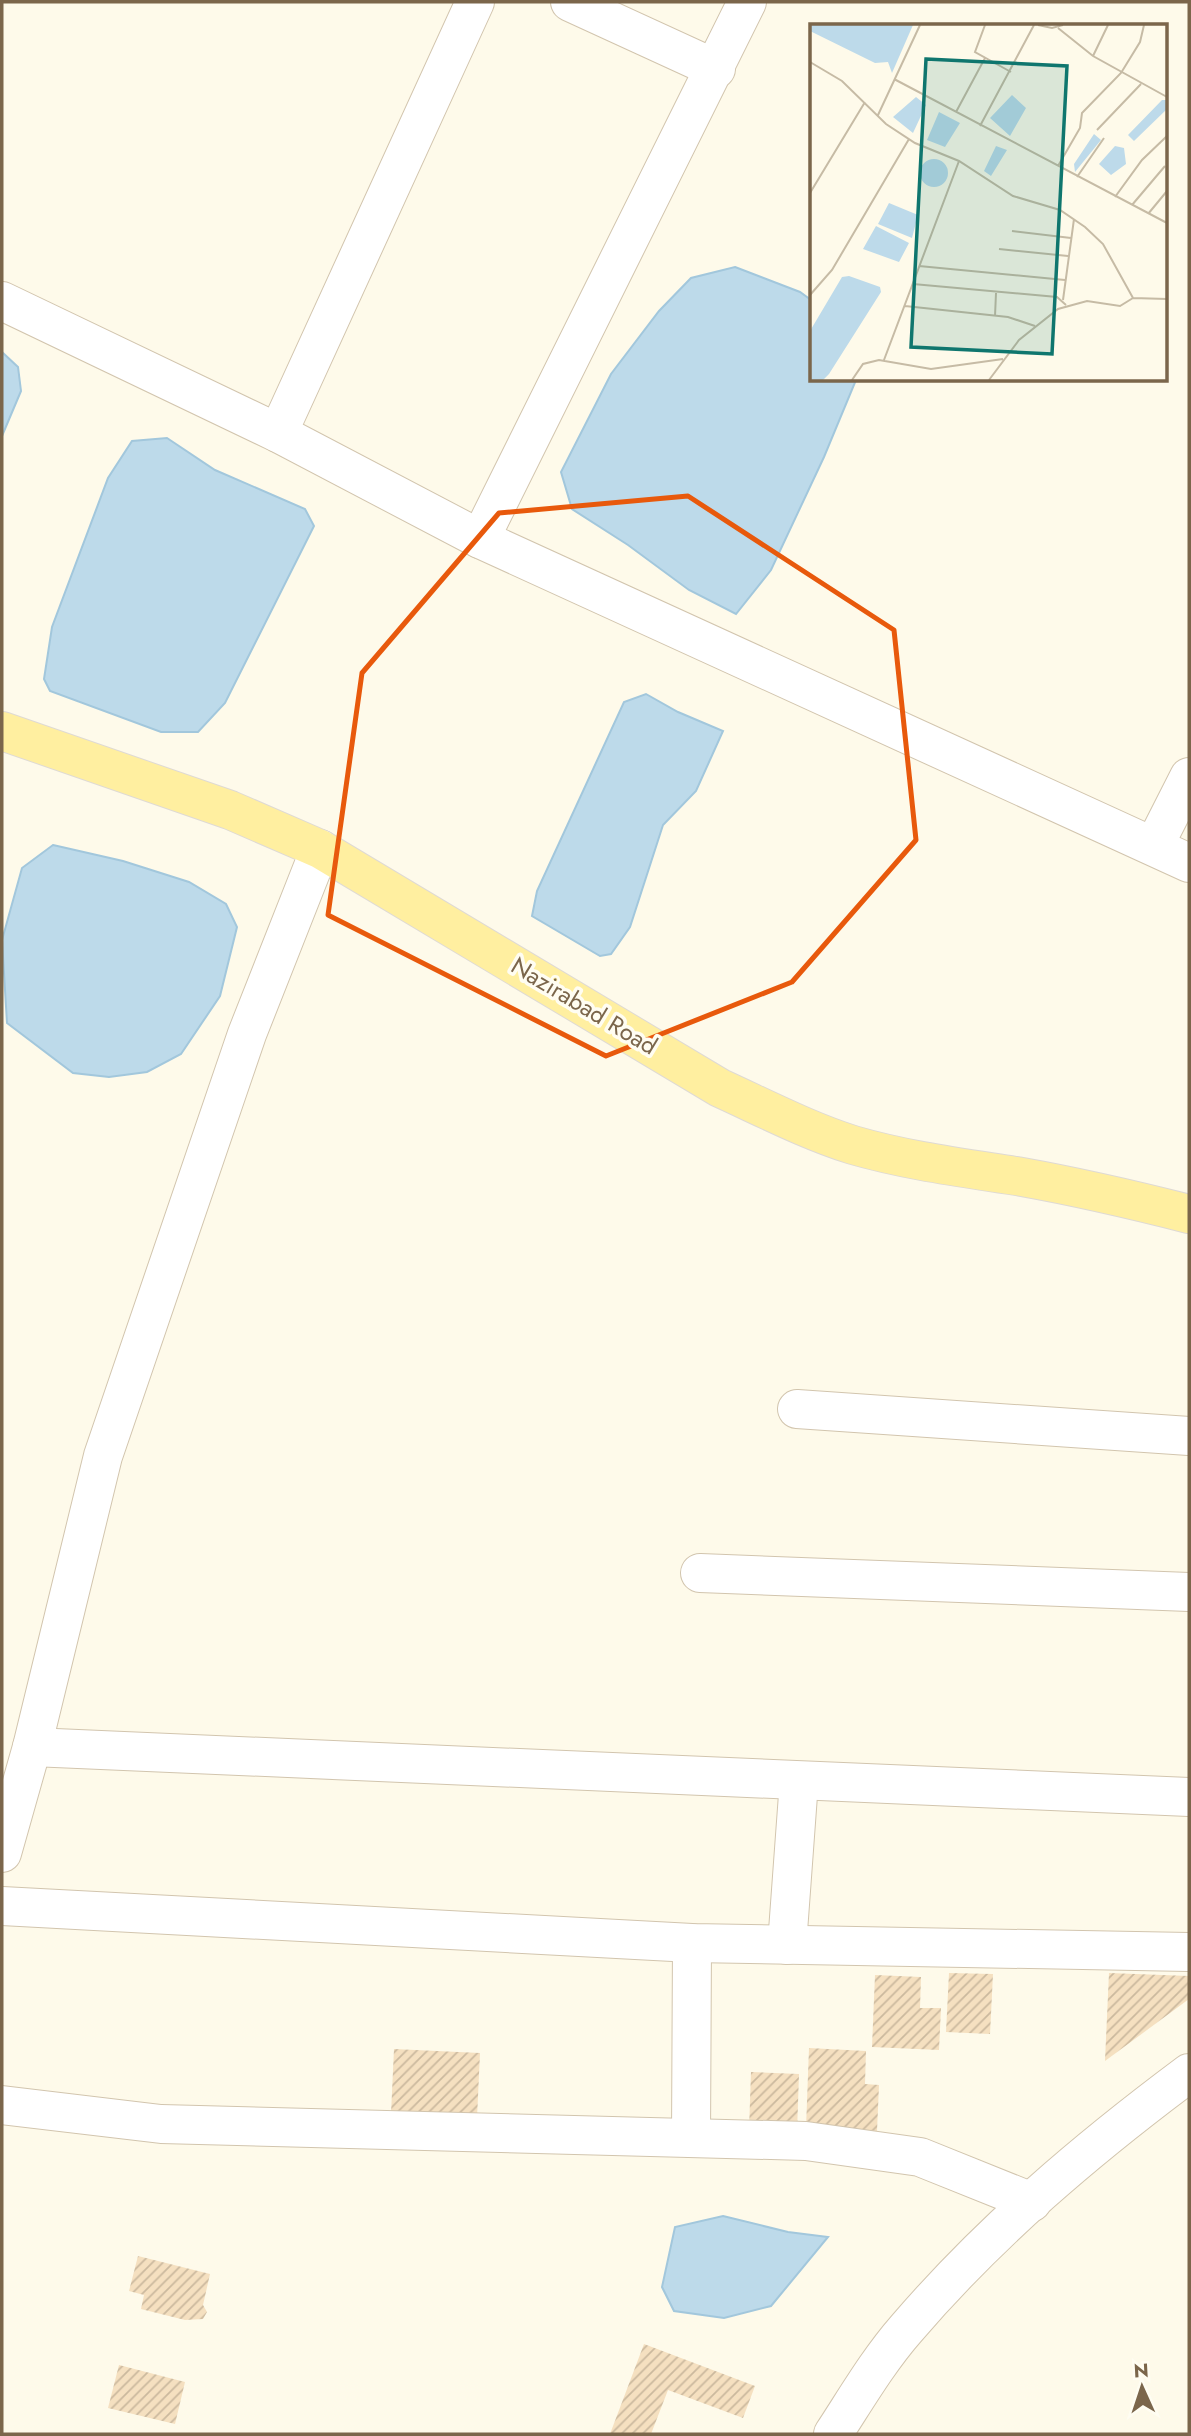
<svg xmlns="http://www.w3.org/2000/svg" width="1191" height="2436" viewBox="0 0 1191 2436" font-family="Jost,sans-serif">
  <style>
    .water { fill: #bddaea; stroke: #a2c7dc; stroke-width: 2 }
    .building { fill: url(#building-hatch) }
    .lines { fill: none; stroke-linecap: round; stroke-linejoin: round }
    .minor-casing { stroke: #d2c5ae; stroke-width: 40 }
    .major-casing { stroke: #dfdad4; stroke-width: 40 }
    .minor { stroke: #fff; stroke-width: 38 }
    .major { stroke: #ffefa0; stroke-width: 38 }
    .marked { fill: none; stroke: #e8590c; stroke-width: 5; stroke-linejoin: round }
    .labels { text-anchor: middle; stroke-width: 7; stroke-linejoin: round; paint-order: stroke }
    .street-label { font-size: 24px; fill: #7b664b; stroke: #fffdf2 }
    .inset-road { fill: none; stroke: #c6bba5; stroke-width: 2 }
    .view { fill: #0f766e; fill-opacity: 0.15; stroke: #0f766e; stroke-width: 3.5 }
    .inset-edge { fill: none; stroke: #7b664b; stroke-width: 3.5 }
  </style>
  <defs>
    <pattern id="building-hatch" width="6" height="6" patternUnits="userSpaceOnUse" patternTransform="scale(1.75)"><rect width="6" height="6" fill="#f5e0c0"/><path d="M-1 1l2-2M0 6l6-6M5 7l2-2" fill="none" stroke="#cbb99e"/></pattern>
  </defs>
  <rect width="100%" height="100%" fill="#fefaea"/>
  <g class="water">
    <path d="M735,267L800,292L811,300V380H856L824,457L771,570L736,614L689,590L628,545L572,509L561,472L611,374L659,311L691,278Z"/>
    <path d="M2,352L18,367L21,391L2,436Z"/>
    <path d="M167,438L215,470L305,509L314,526L225,703L198,732H161L50,691L44,679L52,627L108,478L132,441Z"/>
    <path d="M646,694L678,712L723,731L696,791L663,825L630,927L611,954L600,956L532,916L537,891L624,702Z"/>
    <path d="M53,845L123,861L189,882L226,904L237,927L220,996L181,1054L147,1072L109,1077L73,1073L7,1023L2,940L22,868Z"/>
    <path d="M723,2216L788,2232L828,2237L771,2306L724,2318L674,2311L662,2287L675,2227Z"/>
  </g>
  <g class="building">
    <path d="M949,1973L993,1974L990,2034L946,2032Z"/>
    <path d="M1109,1973L1189,1976V1999L1105,2061Z"/>
    <path d="M875,1975L921,1977L920,2008H941L939,2050L872,2047Z"/>
    <path d="M809,2048L866,2051L865,2084L879,2085L877,2131L806,2128Z"/>
    <path d="M394,2049L480,2053L477,2118L391,2114Z"/>
    <path d="M751,2072L799,2074L797,2132L749,2130Z"/>
    <path d="M138,2256L210,2274L203,2305L207,2312L203,2319L185,2320L141,2309L144,2295L129,2291Z"/>
    <path d="M644,2344L755,2386L743,2418L668,2390L651,2434H610Z"/>
    <path d="M119,2365L185,2382L175,2424L108,2408Z"/>
  </g>
  <g class="lines">
    <defs>
      <g id="minor">
        <path d="M570,2L716,69"/>
        <path d="M2,301L278,433L480,539L1189,863"/>
        <path d="M278,433L475,2"/>
        <path d="M480,539L747,2"/>
        <path d="M1154,846L1189,777"/>
        <path d="M797,1409L1189,1436"/>
        <path d="M700,1573L1189,1592"/>
        <path d="M32,1747L1189,1797"/>
        <path d="M2,1853L32,1747L103,1456L247,1034L320,849"/>
        <path d="M2,1906L692,1943L1189,1952"/>
        <path d="M787,1945L799,1781"/>
        <path d="M2,2105L161,2124L806,2141L920,2157L1032,2202"/>
        <path d="M691,2138L692,1943"/>
        <path d="M833,2434C856,2399 878,2361 906,2329C989,2232 1087,2149 1189,2073"/>
      </g>
      <path id="major" d="M2,731L230,810L320,849L720,1088C764,1108 808,1131 853,1145C908,1161 965,1168 1022,1177C1078,1187 1134,1200 1189,1214"/>
    </defs>
    <use href="#minor" class="minor-casing"/>
    <use href="#major" class="major-casing"/>
    <use href="#minor" class="minor"/>
    <use href="#major" class="major"/>
  </g>
  <path class="marked" d="M688,496L894,630L916,840L792,982L606,1056L328,915L362,673L499,513Z"/>
  <g class="labels">
    <g class="street-label">
      <text transform="translate(584 1006) rotate(31)" y="8">Nazirabad Road</text>
    </g>
  </g>
  <g transform="translate(810 24)">
    <rect width="357" height="357" fill="#fefaea"/>
    <path d="M0,1H103L82,49L78,38L65,39L0,7ZM202,71L216,84L200,112L180,94ZM106,73L116,81L103,109L83,93ZM352,76H357V85L324,117L318,111ZM129,88L150,99L135,123L117,116ZM284,110L291,116L265,148L264,140ZM186,122L197,126L181,152L174,147ZM305,122L314,124L316,140L301,151L289,140ZM110 149a14 14 0 1 1 28 0a14 14 0 1 1-28 0ZM79,179L108,191L102,214L68,200ZM66,202L99,219L89,238L53,225ZM39,252L70,263L71,268L19,350L13,356H0V307L32,253Z" fill="#bddaea"/>
    <path class="inset-road" d="M175,1L165,28L201,48M228,1L242,4L253,1M248,4L283,32L357,73M283,32L298,1M0,38L32,57L76,100L105,119L149,137L203,172L250,186L275,203L293,220L323,274L357,275M84,55L357,199M146,88L175,34M68,91L110,1M170,102L224,1M287,106L331,60M248,142L270,104L272,89L311,49L330,18L334,1M267,153L294,114M0,169L55,78M305,173L332,136L357,112M322,181L355,142M338,190L357,167M202,207L261,214M189,225L258,232M109,242L255,256M103,260L247,273L256,281M0,271L22,246L99,115M253,276L264,195M95,282L198,293L225,302M185,292L186,269M74,336L149,137M42,356L53,340L69,336L121,345L193,335M179,356L209,316L248,285L277,277L310,282L323,274"/>
    <path class="view" d="M116,35L257,42L242,330L101,323Z"/>
    <rect width="357" height="357" class="inset-edge"/>
  </g>
  <rect width="1191" height="2436" fill="none" stroke="#7b664b" stroke-width="7"/>
  <g transform="translate(1142 2387) rotate(357)" stroke="#fffdf2" stroke-width="5" paint-order="stroke">
  <path d="M0-5L12 26L0 18L-12 26Z" fill="#7b664b"/>
  <text y="-10" font-size="19" font-weight="bold" text-anchor="middle" fill="#7b664b">N</text>
  </g>
</svg>
